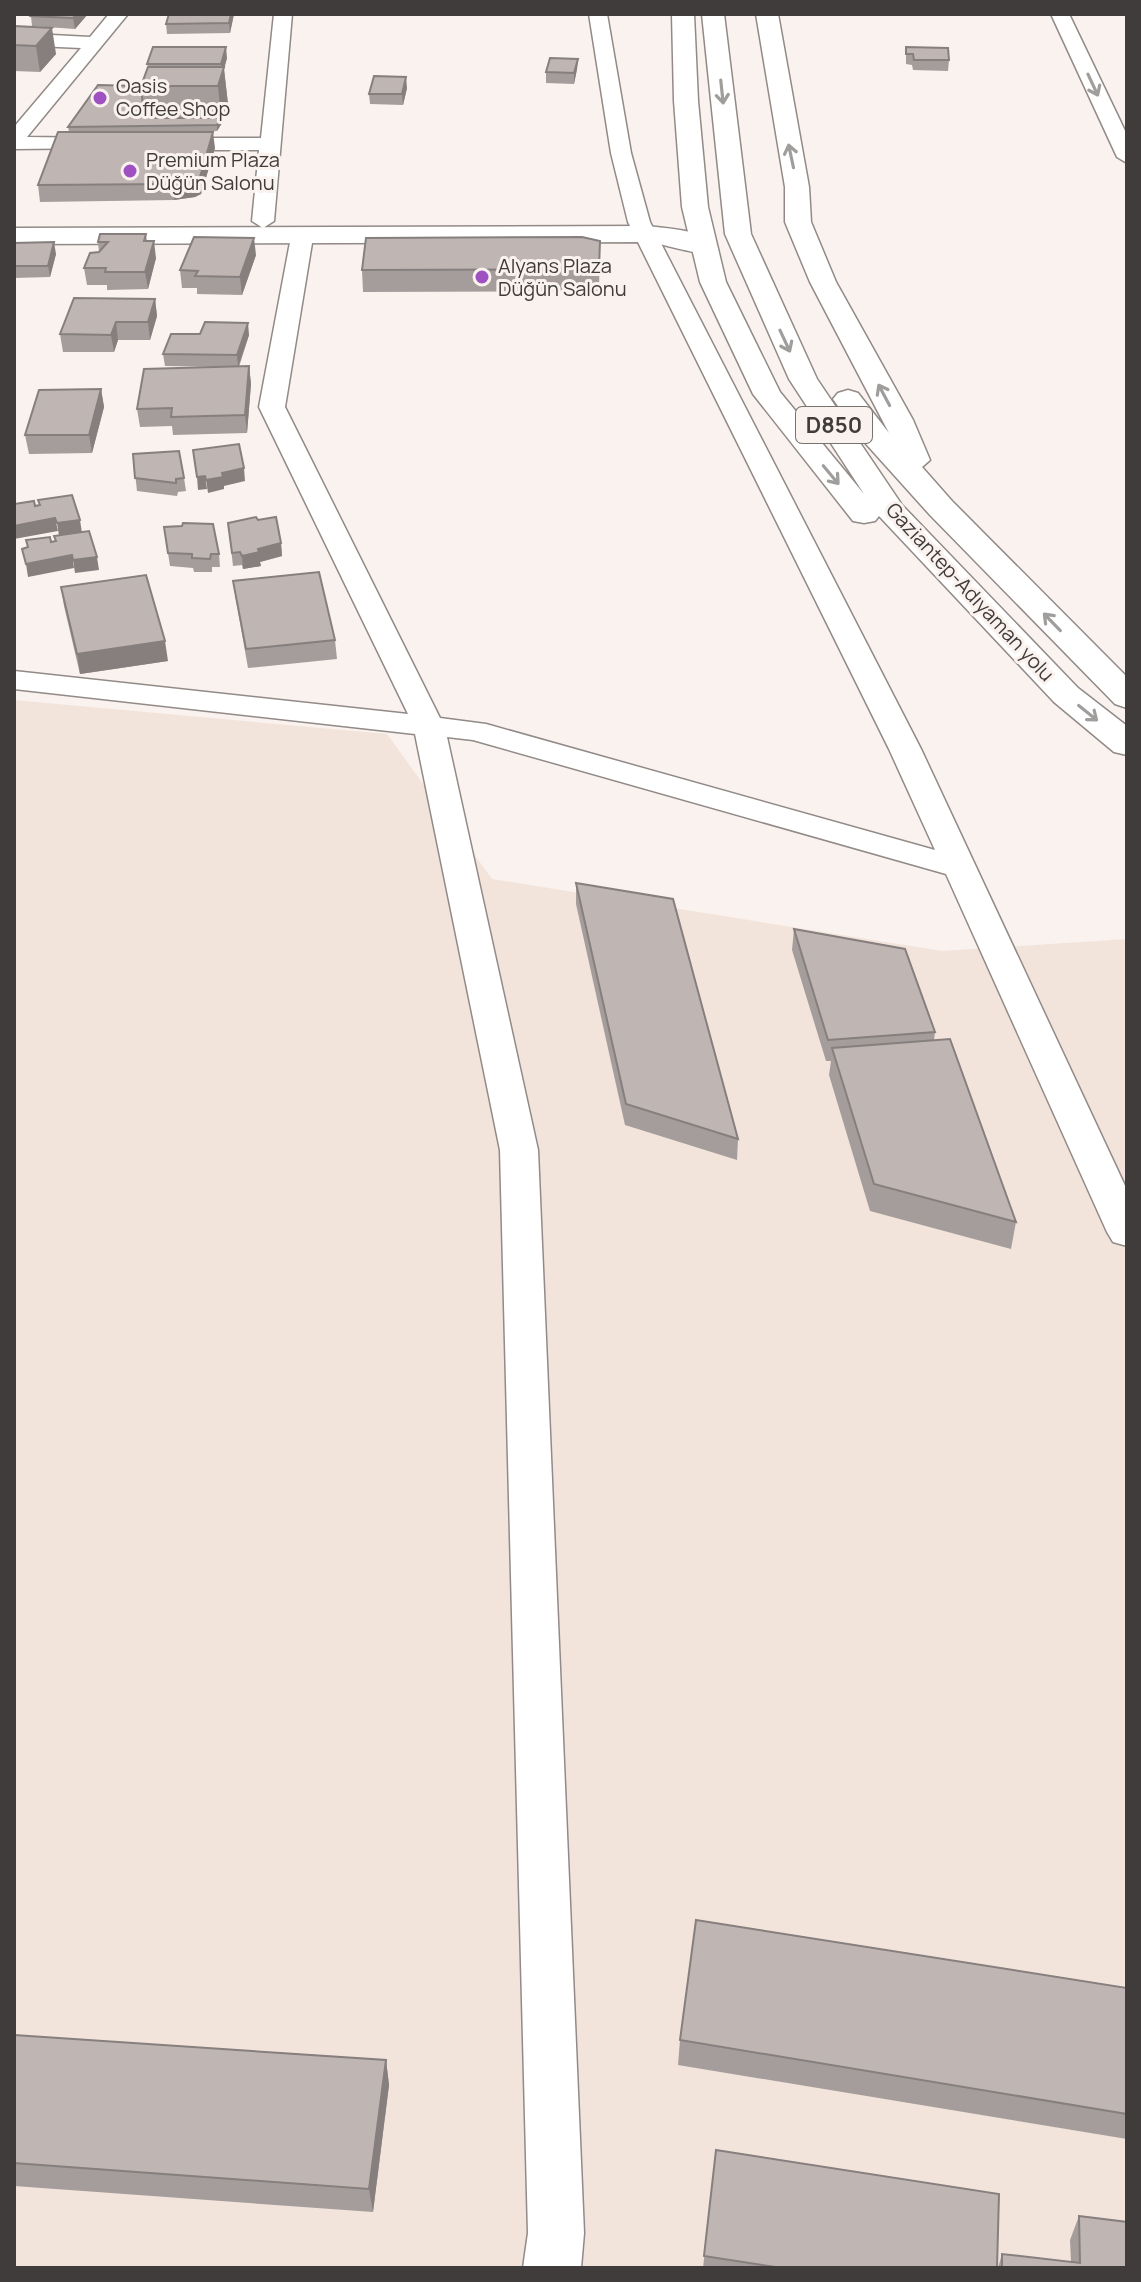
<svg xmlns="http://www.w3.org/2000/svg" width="1141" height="2282" viewBox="0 0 1141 2282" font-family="Manrope,sans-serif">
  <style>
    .built { fill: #f3e4db }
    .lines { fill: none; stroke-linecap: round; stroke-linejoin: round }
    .minor-casing { stroke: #918a87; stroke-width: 3 }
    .tertiary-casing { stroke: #918a87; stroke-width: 3 }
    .trunk-casing { stroke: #918a87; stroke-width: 3 }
    .minor { fill: #fff; fill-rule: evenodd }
    .tertiary { fill: #fff; fill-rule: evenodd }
    .trunk { fill: #fff; fill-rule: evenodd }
    .wall { fill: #a49d9b }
    .shaded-wall { fill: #867f7e }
    .building { fill: #bfb6b4; stroke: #867f7e; stroke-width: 2 }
    .oneway { stroke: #9f9e9d }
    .poi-dot { fill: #9f51c2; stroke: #faf2ee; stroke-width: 3 }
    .labels { text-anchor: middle; stroke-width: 6; stroke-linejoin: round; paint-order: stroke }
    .far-poi-label { font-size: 20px; fill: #3f3c3b; stroke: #faf2ee; text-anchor: start }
    .far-street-label { font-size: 20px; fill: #3f3c3b; stroke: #faf2ee }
    .shield { fill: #faf2ee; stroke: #777371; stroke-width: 2 }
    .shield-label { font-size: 22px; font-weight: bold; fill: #3f3c3b }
  </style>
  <rect width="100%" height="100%" fill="#faf2ee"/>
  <path class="built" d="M14,700L387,734L492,879L942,951L1127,939V2268H14Z"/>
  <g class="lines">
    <defs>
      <g id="minor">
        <path d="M109,14H128L27,137L103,138L110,140L113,144L110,148L14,149V127L81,48L14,45V33L90,37Z"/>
        <path d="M274,14H292L274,221L263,228L252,221L259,150H165L155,144L165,138H261Z"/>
        <path d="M589,14H607L631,153L650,222L921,749L1127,1190V1246L1113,1242L1107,1232L946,874L473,740L447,737L538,1150L584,2233L581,2268H523L528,2233L500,1150L415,734L14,689V671L408,714L259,407L291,237L302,230L313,237L285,407L440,718L486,724L935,850L889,749L628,222L611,153Z"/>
        <path d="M1051,14H1069L1127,135V163L1117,157Z"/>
      </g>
      <path id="tertiary" d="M648,226C668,229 704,229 717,247L713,253C699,256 665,244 648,242L14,244V228Z"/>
      <g id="trunk">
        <path d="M672,14H694L698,101L708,207L726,282L780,392L864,494L789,379L725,234L702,14H724L751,234L817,379L902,505L1078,688L1127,726V755L1114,752L1054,702L879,516L875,521L864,523L853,521L753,394L700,282L682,207L674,101Z"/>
        <path d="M756,14H778L809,187L811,222L836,282L913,420L930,460L922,467L952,501L1127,677V708L1115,704L930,515L858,435L833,399L838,393L848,390L858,393L889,433L810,282L785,222V187Z"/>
      </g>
    </defs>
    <use href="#minor" class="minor-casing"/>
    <use href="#tertiary" class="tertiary-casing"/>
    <use href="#trunk" class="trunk-casing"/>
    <use href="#minor" class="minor"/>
    <use href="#tertiary" class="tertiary"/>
    <use href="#trunk" class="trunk"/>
  </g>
  <g class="wall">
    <path d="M88,14L75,29L32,26L31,16Z"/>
    <path d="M234,14L230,33L167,34L166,24Z"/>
    <path d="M14,26L56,54L40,72L14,71Z"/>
    <path d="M906,47L949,60L948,71L913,70L912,65L906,64Z"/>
    <path d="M227,58L224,69L228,104L222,123L217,131L136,132L215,148L201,194L195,197L174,200L40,202L38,185L69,132L68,127L141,86L148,67L147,64Z"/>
    <path d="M578,59L577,69L574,84L546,83V72Z"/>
    <path d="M407,88L403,105L370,104L369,94Z"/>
    <path d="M146,234L147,241L156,258L148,289L107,290V285H87L84,268L99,252L98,242Z"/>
    <path d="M600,241L599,291L363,292L362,270Z"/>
    <path d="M14,243L56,254L50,277L14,278Z"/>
    <path d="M256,255L242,295L197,294V288H182L180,270Z"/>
    <path d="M155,299L157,316L150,340H118L114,352H63L60,334Z"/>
    <path d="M249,335L239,367L249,366L251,384L247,433L173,435L172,426L140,427L137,409L226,367L165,366L163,354Z"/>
    <path d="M101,389L104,407L92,453L29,454L25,435Z"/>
    <path d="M133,454L184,478L186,491L178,492L177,496L137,491Z"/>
    <path d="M258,520L281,543L282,556L260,562L261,566L243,569L242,565L233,566L228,523Z"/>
    <path d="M164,527L219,554L220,567H212V572H194L193,568L170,566Z"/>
    <path d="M233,581L335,640L337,659L248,668L236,600Z"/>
    <path d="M61,587L168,661L80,674L64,606Z"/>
    <path d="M576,883L738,1139L737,1160L625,1125L576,904Z"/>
    <path d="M794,929L935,1032L934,1040L1016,1222L1011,1249L870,1211L829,1075L831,1061H826L792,950Z"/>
    <path d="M1127,1988V2139L678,2065L680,2040Z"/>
    <path d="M14,2035L386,2060L389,2085L373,2212L14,2186Z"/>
    <path d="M716,2150L997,2268H703Z"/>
    <path d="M1079,2216L1127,2268H998L1002,2254L1071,2262L1070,2240Z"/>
  </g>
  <g class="shaded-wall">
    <path d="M77,14H88L75,29L73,18Z"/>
    <path d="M231,14H234L230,33L229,23Z"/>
    <path d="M52,28L56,54L40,72L36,46Z"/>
    <path d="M226,47L227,58L224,69L228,104L222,123L217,131V125L221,118L218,86L222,73L221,64Z"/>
    <path d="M578,59L577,69L574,84V73Z"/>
    <path d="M406,77L407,88L403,105L402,94Z"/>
    <path d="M213,132L215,148L201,194L195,197L174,200L172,184Z"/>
    <path d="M254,238L256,255L242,295L240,277Z"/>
    <path d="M154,241L156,258L148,289L145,272Z"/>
    <path d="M54,242L56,254L50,277L48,266Z"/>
    <path d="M155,299L157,316L150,340L148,322Z"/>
    <path d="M116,322L118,340L114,352L111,335Z"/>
    <path d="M248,323L249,335L238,367L237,355Z"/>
    <path d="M249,366L251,384L247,433L245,415Z"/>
    <path d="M101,389L104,407L92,453L89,435Z"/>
    <path d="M244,468L245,481L224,486V489L208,493L206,480L222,473Z"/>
    <path d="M205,476L207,489L198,490L197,477Z"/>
    <path d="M55,518L58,531L14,539V526Z"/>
    <path d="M80,520L82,533L59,536L57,523Z"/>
    <path d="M281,543L282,556L260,562L261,566L243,569L242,556L258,549Z"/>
    <path d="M72,555L74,568L28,577L26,564Z"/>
    <path d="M97,557L99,570L75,573L73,560Z"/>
    <path d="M165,641L168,661L80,674L77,654Z"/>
    <path d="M386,2060L389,2085L373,2212L369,2189Z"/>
  </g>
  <g class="building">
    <path d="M33,14H77L73,18L31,16Z"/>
    <path d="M169,14H231L229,23L166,24Z"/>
    <path d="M14,26L52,28L36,46L14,45Z"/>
    <path d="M153,47H226L221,64H147Z"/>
    <path d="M906,47L948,48L949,60H914L913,54H906Z"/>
    <path d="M550,58L578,59L574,73L546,72Z"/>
    <path d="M148,67H224L218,86H141Z"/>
    <path d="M374,76L406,77L402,94H369Z"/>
    <path d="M98,85L141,86L144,118H221L217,125L68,127Z"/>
    <path d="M58,132H213L200,177L193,180L172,184L38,185Z"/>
    <path d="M100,234H146L144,241H154L145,272H105L106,268H84L90,253L99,252L108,242H98Z"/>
    <path d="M194,237L254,238L240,277L195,276L198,271L180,270Z"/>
    <path d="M582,237L600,241L599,269L362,270L366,238Z"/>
    <path d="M54,242L48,266H14V243Z"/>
    <path d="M74,298L155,299L148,322H116L111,335L60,334Z"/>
    <path d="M205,322L248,323L237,355L163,354L171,334H200Z"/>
    <path d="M249,366L245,415L171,417L172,408L137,409L144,369Z"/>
    <path d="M101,389L89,435H25L39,390Z"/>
    <path d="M239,444L244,468L222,473L223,477L206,480L205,476L197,477L193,450Z"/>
    <path d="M179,451L184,478L176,479V483L135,478L133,454Z"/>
    <path d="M72,495L80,520L57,523L55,518L14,526V504L34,501L35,506L40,505L38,500Z"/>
    <path d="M256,517L258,520L276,517L281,543L258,549L259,552L242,556L240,552L232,553L228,523Z"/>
    <path d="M183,523L213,524L219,554H211L210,559L192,558V554L168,553L164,527L182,526Z"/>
    <path d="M89,531L97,557L73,560L72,555L26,564L22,549L28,547L26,540L50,537L51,542L56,541L54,536Z"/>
    <path d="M319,572L335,640L246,649L233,581Z"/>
    <path d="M146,575L165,641L77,654L61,587Z"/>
    <path d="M576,883L673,899L738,1139L626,1104Z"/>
    <path d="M794,929L905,949L935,1032L828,1040Z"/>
    <path d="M950,1039L1016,1222L874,1184L832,1048Z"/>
    <path d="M696,1920L1127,1988V2114L680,2040Z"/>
    <path d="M14,2035L386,2060L369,2189L14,2163Z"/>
    <path d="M716,2150L999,2194L997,2268H782L704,2256Z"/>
    <path d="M1079,2216L1127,2222V2268H1002V2254L1080,2263Z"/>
  </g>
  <defs><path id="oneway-shaft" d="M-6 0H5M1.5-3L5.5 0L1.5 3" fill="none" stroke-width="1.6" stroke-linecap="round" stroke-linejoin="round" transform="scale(2)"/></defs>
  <g class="oneway">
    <use href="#oneway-shaft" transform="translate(1093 85) rotate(65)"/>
    <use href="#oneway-shaft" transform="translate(722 92) rotate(84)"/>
    <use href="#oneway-shaft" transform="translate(791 156) rotate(-102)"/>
    <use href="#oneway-shaft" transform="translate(785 341) rotate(65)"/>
    <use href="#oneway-shaft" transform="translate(884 395) rotate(-118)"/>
    <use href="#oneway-shaft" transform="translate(831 475) rotate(50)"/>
    <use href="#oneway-shaft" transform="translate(1052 622) rotate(-134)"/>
    <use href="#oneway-shaft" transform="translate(1088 713) rotate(39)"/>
  </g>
  <g class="poi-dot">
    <circle cx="100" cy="98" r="8"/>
    <circle cx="130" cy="171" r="8"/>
    <circle cx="482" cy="277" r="8"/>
  </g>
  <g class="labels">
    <g class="far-poi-label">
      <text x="116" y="93">Oasis<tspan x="116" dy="23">Coffee Shop</tspan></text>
      <text x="146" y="167">Premium Plaza<tspan x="146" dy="23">Düğün Salonu</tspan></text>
      <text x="498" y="273">Alyans Plaza<tspan x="498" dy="23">Düğün Salonu</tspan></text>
    </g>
    <g class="far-street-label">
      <text transform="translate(970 592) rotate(47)" y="7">Gaziantep-Adıyaman yolu</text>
    </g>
    <rect class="shield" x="796" y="407" width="76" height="36" rx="6"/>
    <g class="shield-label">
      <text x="834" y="433">D850</text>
    </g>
  </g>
  <rect width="1141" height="2282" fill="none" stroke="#3f3c3b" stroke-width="32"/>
</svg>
